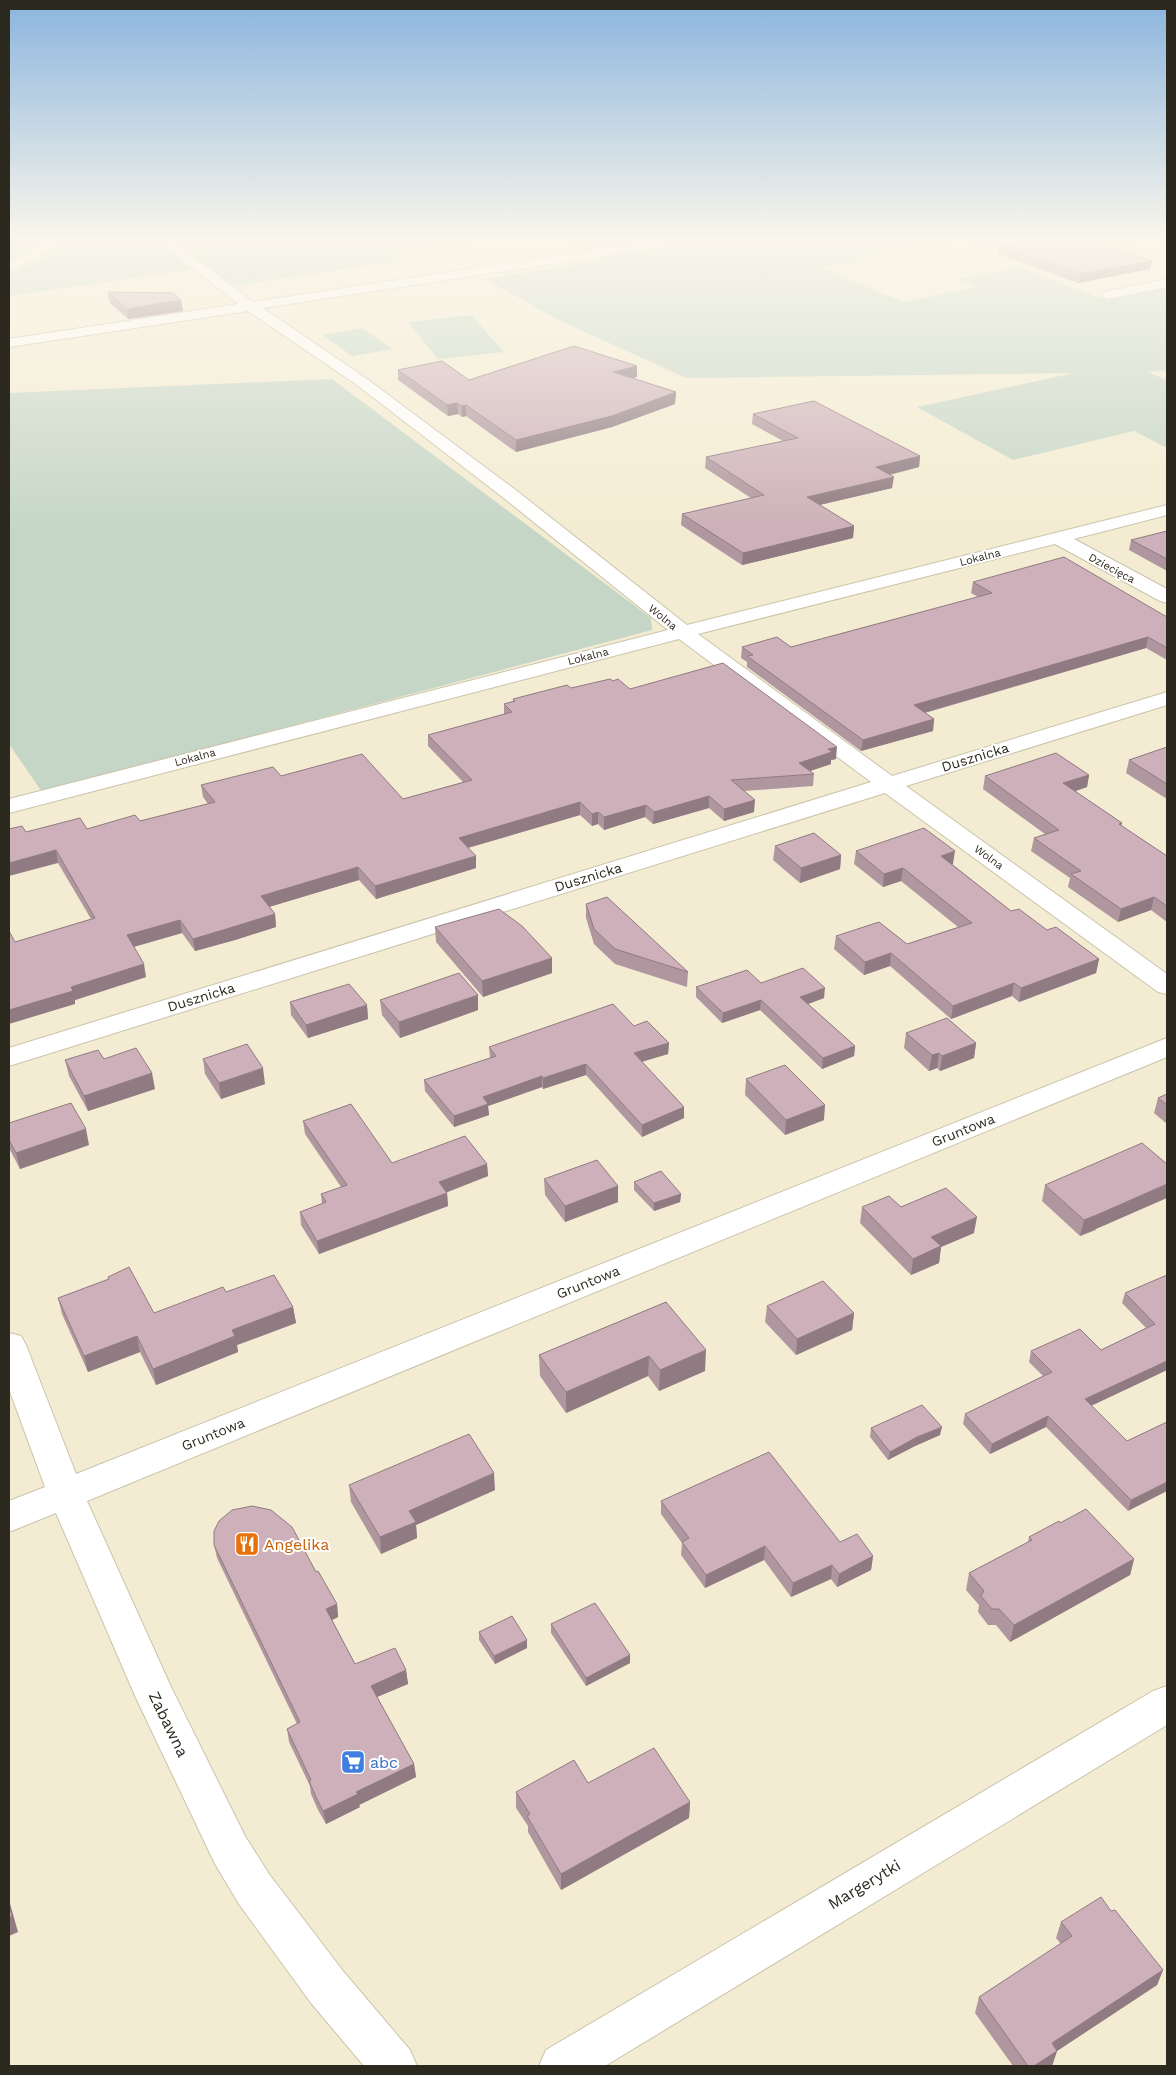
<svg xmlns="http://www.w3.org/2000/svg" width="1176" height="2075" viewBox="0 0 1176 2075" font-family="'Work Sans',sans-serif">
  <style>
    .green { fill: #c5d6c7 }
    .lines { fill: none; stroke-linecap: round; stroke-linejoin: round }
    .street-casing { stroke: #cbc3aa; stroke-width: 2 }
    .highway-casing { stroke: #9f6366; stroke-width: 2 }
    .street { fill: #fff; fill-rule: evenodd }
    .highway { fill: #dd828d; fill-rule: evenodd }
    .wall { fill: #b0979f }
    .shaded-wall { fill: #907b82 }
    .building { fill: #cdb0b9; stroke: #907b82 }
    .labels { text-anchor: middle; stroke-width: 4; stroke-linejoin: round; paint-order: stroke }
    .far-street-label { font-size: 11px; fill: #2c291f; stroke: #fff }
    .street-label { font-size: 14px; fill: #2c291f; stroke: #fff }
    .near-food-label { font-size: 16px; fill: #c56008; stroke: #fff; text-anchor: start }
    .near-street-label { font-size: 16px; fill: #2c291f; stroke: #fff }
    .near-shop-label { font-size: 16px; fill: #366cbe; stroke: #fff; text-anchor: start }
  </style>
  <rect width="100%" height="100%" fill="#f4ecd2"/>
  <g class="green">
    <path d="M31,241H54L9,264V253Z"/>
    <path d="M74,241H158L195,269L9,296V275Z"/>
    <path d="M171,241H480L387,255L397,261L232,286Z"/>
    <path d="M571,241H1043L988,250L965,241L866,253L858,260L823,268L903,302L977,287L957,279L1021,268L1100,298L1167,285V370L1148,372L1167,380V448L1134,431L1013,460L917,407L1074,373L686,378L561,321L485,279L603,260Z"/>
    <path d="M471,315L504,352L438,359L408,322Z"/>
    <path d="M362,328L392,349L352,356L323,335Z"/>
    <path d="M332,379L651,618L652,630L42,792L9,744V392L10,393Z"/>
  </g>
  <g class="lines">
    <defs>
      <g id="street">
        <path d="M51,241H66L9,272V263Z"/>
        <path d="M159,241H173L253,302L653,241H682L681,244L676,245L263,308L367,379L517,491L687,625L1167,505V515L1074,539L1167,589V603L1160,601L1055,544L698,634L892,776L1167,692V705L906,786L1167,974V994L1158,992L885,793L9,1066V1048L871,782L679,639L9,813V799L668,630L505,499L357,385L248,311L9,347V339L238,304Z"/>
        <path d="M1167,279V287L1108,299L1101,295L1108,291Z"/>
        <path d="M1167,1038V1057L87,1501L172,1689L245,1836L269,1874L343,1971L410,2050L417,2066H364L311,2003L239,1904L215,1864L136,1698L56,1513L9,1532V1501L45,1487L9,1389V1333L21,1336L26,1345L76,1474Z"/>
        <path d="M1167,1686V1725L605,2066H539L546,2050L1153,1691Z"/>
      </g>
      <path id="highway" d="M9,241H23L9,249Z"/>
    </defs>
    <use href="#street" class="street-casing"/>
    <use href="#highway" class="highway-casing"/>
    <use href="#street" class="street"/>
    <use href="#highway" class="highway"/>
  </g>
  <g class="wall">
    <path d="M1103,241H1137L1117,245Z"/>
    <path d="M998,246L1152,261L1150,269L1078,283L997,254Z"/>
    <path d="M108,292L181,300L183,311L128,319L109,302Z"/>
    <path d="M398,370L469,380L637,377L632,378L676,392L675,404L612,427L516,452L466,416L462,417L458,414L448,416L398,380Z"/>
    <path d="M753,414L920,456L919,467L890,475L892,488L820,505L854,526L853,538L742,565L681,525L682,514L751,498L705,468L706,457L783,441L752,424Z"/>
    <path d="M1167,531V571L1129,550L1131,540Z"/>
    <path d="M973,582L1167,617V660L1146,648L925,713L934,719L933,731L861,751L747,667V662L741,658L742,647H791L978,597L971,593Z"/>
    <path d="M613,681L630,689L836,759L831,760V764L810,771L814,774L813,786L744,791L754,812L724,821L709,808L653,824L645,817L604,830L598,824L592,826L580,815L468,848L476,868L376,899L359,880L269,907L275,914L276,927L235,940L195,951L182,933L134,947L146,977L75,1000V1004L15,942L91,919L58,863L26,832L87,829L140,821L208,804L203,797L201,785L281,776L403,799L463,782L428,746V735L504,714V704L513,701V699Z"/>
    <path d="M1167,747V799L1126,773L1129,760Z"/>
    <path d="M1089,775L1087,787L1075,791L1122,823V826L1167,856V922L1151,910L1118,922L1068,887L1070,878L1031,851L1034,838L1045,834L983,789L985,776Z"/>
    <path d="M775,846L841,855L840,869L800,883L773,860Z"/>
    <path d="M856,851L953,864H952L1011,911L1047,930L1099,959L1096,973L1019,1002L1012,996L951,1019L890,966L864,975L834,949L836,936L907,944L958,927L901,881L883,887L854,864Z"/>
    <path d="M586,904L688,972L687,987L615,964L594,944L586,918Z"/>
    <path d="M435,927L552,973L483,997L436,942Z"/>
    <path d="M761,983L824,998L808,1004L855,1046L854,1056L822,1069L760,1010L722,1023L696,997V987Z"/>
    <path d="M380,1000L478,1010L400,1038L382,1015Z"/>
    <path d="M290,1002L367,1005L368,1019L308,1038L291,1015Z"/>
    <path d="M634,1026L669,1043L668,1054L642,1062L684,1107V1118L642,1137L586,1075L543,1089L542,1087L488,1106L489,1115L454,1127L425,1091L424,1080L490,1058L489,1047Z"/>
    <path d="M906,1033L976,1043L974,1058L940,1071L937,1068L929,1071L904,1048Z"/>
    <path d="M104,1059L155,1089L88,1111L69,1076L65,1060Z"/>
    <path d="M203,1059L265,1084L221,1099L205,1074Z"/>
    <path d="M746,1079L824,1120L785,1135L745,1095Z"/>
    <path d="M1167,1094V1124L1154,1113L1158,1098Z"/>
    <path d="M303,1121L392,1163L487,1164L488,1176L447,1192L448,1206L319,1254L301,1225L300,1212L322,1204L321,1194L341,1187L305,1134Z"/>
    <path d="M9,1123L89,1145L20,1169L9,1148Z"/>
    <path d="M544,1179L618,1186V1202L565,1222L545,1195Z"/>
    <path d="M634,1182L681,1194L680,1202L654,1211L634,1190Z"/>
    <path d="M1045,1185L1096,1230L1080,1236L1042,1201Z"/>
    <path d="M862,1207H901L974,1233L941,1247L939,1263L911,1275L860,1223Z"/>
    <path d="M1167,1275V1370L1091,1406L1127,1441L1167,1422L1128,1511L1046,1427L990,1454L963,1424L965,1414L1043,1376L1029,1362L1031,1351L1101,1350L1146,1328L1122,1303L1125,1293Z"/>
    <path d="M108,1277L154,1313L226,1292L293,1307L296,1323L237,1345L238,1352L156,1385L140,1352L88,1372L62,1314L58,1298L109,1279Z"/>
    <path d="M666,1302L705,1371L659,1391L648,1376L566,1413L540,1376L539,1355Z"/>
    <path d="M767,1306L854,1313L852,1330L796,1355L765,1322Z"/>
    <path d="M871,1428L940,1435L915,1446L888,1460L870,1437Z"/>
    <path d="M349,1485L495,1490L416,1525L417,1538L381,1554L351,1502Z"/>
    <path d="M661,1501L840,1542L873,1556L871,1570L837,1587L831,1579L791,1597L764,1560L705,1588L681,1555L682,1543L661,1514Z"/>
    <path d="M1060,1523L1134,1559L1130,1575L1010,1642L996,1625H988L978,1612L979,1605L966,1590L969,1573L1028,1542L1029,1537Z"/>
    <path d="M214,1545L316,1572L337,1604L338,1617L332,1620L355,1664L406,1670L408,1684L377,1697L414,1764L416,1777L359,1805L360,1807L326,1824L318,1810L311,1794L310,1786L289,1742L287,1729L297,1724L217,1558Z"/>
    <path d="M551,1624L630,1655V1663L586,1686L551,1633Z"/>
    <path d="M479,1632L527,1640V1648L495,1664L479,1640Z"/>
    <path d="M588,1783L690,1802L689,1818L561,1890L528,1832V1826L516,1808V1792Z"/>
    <path d="M1111,1911L1163,1970L1157,1985L1057,2051L1052,2066H1013L975,2013L979,1997L1061,1944L1056,1938L1061,1922Z"/>
  </g>
  <g class="shaded-wall">
    <path d="M1118,241H1137L1117,245Z"/>
    <path d="M1152,261L1150,269L1078,283L1080,274Z"/>
    <path d="M181,300L183,311L128,319L127,309Z"/>
    <path d="M637,366V377L613,383V372Z"/>
    <path d="M676,392L675,404L612,427L516,452V440Z"/>
    <path d="M457,403L458,414L448,416L447,405Z"/>
    <path d="M466,405V416L462,417V406Z"/>
    <path d="M920,456L919,467L875,478L876,467Z"/>
    <path d="M894,477L892,488L806,508L807,497Z"/>
    <path d="M854,526L853,538L742,565L743,553Z"/>
    <path d="M1148,637L1146,648L913,716L914,705Z"/>
    <path d="M934,719L933,731L861,751L863,740Z"/>
    <path d="M837,747L836,759L831,760V764L798,775L799,763L828,749Z"/>
    <path d="M1089,775L1087,787L1061,796L1063,783Z"/>
    <path d="M709,796V808L653,824L654,812Z"/>
    <path d="M755,800L754,812L724,821V809Z"/>
    <path d="M580,802V815L460,850L459,838Z"/>
    <path d="M646,805L645,817L604,830V817Z"/>
    <path d="M598,812V824L592,826V814Z"/>
    <path d="M56,850L58,863L9,876V863Z"/>
    <path d="M955,851L953,864L939,869L941,856Z"/>
    <path d="M841,855L840,869L800,883L801,868Z"/>
    <path d="M476,856V868L376,899L375,886Z"/>
    <path d="M358,867L359,880L262,909L261,896Z"/>
    <path d="M903,868L901,881L883,887L884,874Z"/>
    <path d="M1154,897L1151,910L1118,922L1121,909Z"/>
    <path d="M275,914L276,927L235,940L195,951L193,939Z"/>
    <path d="M180,920L182,933L129,948L127,935Z"/>
    <path d="M891,953L890,966L864,975L865,962Z"/>
    <path d="M552,958V973L483,997L482,981Z"/>
    <path d="M1099,959L1096,973L1019,1002L1021,988Z"/>
    <path d="M144,964L146,977L75,1000V1004L9,1024V1010L71,987Z"/>
    <path d="M1014,983L1012,996L951,1019L953,1006Z"/>
    <path d="M825,988L824,998L800,1007V997Z"/>
    <path d="M478,995V1010L400,1038L399,1022Z"/>
    <path d="M761,1000L760,1010L722,1023L723,1013Z"/>
    <path d="M367,1005L368,1019L308,1038L306,1025Z"/>
    <path d="M669,1043L668,1054L633,1064L634,1053Z"/>
    <path d="M976,1043L974,1058L940,1071L942,1056Z"/>
    <path d="M855,1046L854,1056L822,1069L823,1058Z"/>
    <path d="M939,1053L937,1068L929,1071L932,1055Z"/>
    <path d="M586,1064V1075L543,1089V1078Z"/>
    <path d="M263,1068L265,1084L221,1099L219,1083Z"/>
    <path d="M152,1073L155,1089L88,1111L84,1096Z"/>
    <path d="M542,1076V1087L488,1106L489,1115L454,1127V1116L483,1097Z"/>
    <path d="M825,1105L824,1120L785,1135L786,1120Z"/>
    <path d="M684,1107V1118L642,1137V1125Z"/>
    <path d="M86,1129L89,1145L20,1169L16,1153Z"/>
    <path d="M487,1164L488,1176L440,1195L439,1182Z"/>
    <path d="M1167,1184V1198L1080,1236L1084,1220Z"/>
    <path d="M618,1186V1202L565,1222V1206Z"/>
    <path d="M447,1193L448,1206L319,1254L317,1241Z"/>
    <path d="M681,1194L680,1202L654,1211V1203Z"/>
    <path d="M977,1217L974,1233L941,1247L939,1263L911,1275L913,1259L931,1237Z"/>
    <path d="M293,1307L296,1323L237,1345L238,1352L156,1385L153,1369L232,1330Z"/>
    <path d="M854,1313L852,1330L796,1355L797,1339Z"/>
    <path d="M137,1336L140,1352L88,1372L84,1356Z"/>
    <path d="M706,1350L705,1371L659,1391L660,1370Z"/>
    <path d="M649,1356L648,1376L566,1413V1392Z"/>
    <path d="M1167,1361V1370L1082,1410L1085,1399Z"/>
    <path d="M1048,1416L1046,1427L990,1454L992,1444Z"/>
    <path d="M942,1427L940,1435L915,1446L888,1460L890,1452L917,1437Z"/>
    <path d="M494,1473L495,1490L416,1525L417,1538L381,1554L380,1537L409,1511Z"/>
    <path d="M1167,1482V1491L1128,1511L1131,1500Z"/>
    <path d="M765,1546L764,1560L705,1588L706,1575Z"/>
    <path d="M873,1556L871,1570L837,1587L839,1574Z"/>
    <path d="M1134,1559L1130,1575L1010,1642L1014,1625Z"/>
    <path d="M832,1565L831,1579L791,1597L793,1583Z"/>
    <path d="M337,1604L338,1617L328,1622L326,1609Z"/>
    <path d="M527,1640V1648L495,1664L494,1656Z"/>
    <path d="M630,1655V1663L586,1686V1678Z"/>
    <path d="M406,1670L408,1684L372,1699L371,1686Z"/>
    <path d="M414,1764L416,1777L359,1805L360,1807L326,1824L323,1811L356,1792Z"/>
    <path d="M690,1802L689,1818L561,1890V1874Z"/>
    <path d="M9,1900L18,1932L9,1936Z"/>
    <path d="M1163,1970L1157,1985L1057,2051L1052,2066H1034L1052,2043Z"/>
  </g>
  <g class="building">
    <path d="M1024,241H1097L1152,261L1080,274L998,246Z"/>
    <path d="M108,292L173,293L181,300L127,309Z"/>
    <path d="M574,346L637,366L613,372L676,392L612,416L516,440L466,405L462,406L457,403L447,405L398,370L442,361L469,380Z"/>
    <path d="M814,401L920,456L876,467L894,477L807,497L854,526L743,553L682,514L764,495L706,457L798,438L753,414Z"/>
    <path d="M1167,531V559L1131,540Z"/>
    <path d="M1064,557L1167,617V648L1148,637L914,705L934,719L863,740L747,656L753,655L742,647L777,637L791,647L992,593L973,582Z"/>
    <path d="M723,663L837,747L828,749L832,752L799,763L814,774L731,780L755,800L724,809L709,796L654,812L646,805L604,817L598,812L592,814L580,802L459,838L476,856L375,886L358,867L261,896L275,914L233,927L193,939L180,920L127,935L144,964L71,987L73,991L9,1010V931L15,942L95,918L56,850L9,863V829L22,826L26,832L80,818L87,829L135,815L140,821L215,802L201,785L273,767L281,776L362,754L403,799L472,780L428,735L512,712L504,704L515,701L513,699L567,685L571,688L610,679L613,681L618,679L630,689Z"/>
    <path d="M1167,747V784L1129,760Z"/>
    <path d="M1056,753L1089,775L1063,783L1122,823L1119,824L1167,856V906L1154,897L1121,909L1071,874L1081,871L1034,838L1059,830L985,776Z"/>
    <path d="M924,828L955,851L941,856L1011,911L1019,909L1047,930L1056,927L1099,959L1021,988L1014,983L953,1006L891,953L865,962L836,936L879,922L907,944L972,923L903,868L884,874L856,851Z"/>
    <path d="M814,833L841,855L801,868L775,846Z"/>
    <path d="M607,897L688,972L615,949L594,929L586,904Z"/>
    <path d="M499,909L522,926L552,958L482,981L435,927Z"/>
    <path d="M803,968L825,988L800,997L855,1046L823,1058L761,1000L723,1013L696,987L747,970L761,983Z"/>
    <path d="M459,973L478,995L399,1022L380,1000Z"/>
    <path d="M349,984L367,1005L306,1025L290,1002Z"/>
    <path d="M613,1004L634,1026L647,1021L669,1043L634,1053L684,1107L642,1125L586,1064L543,1078L542,1076L483,1097L488,1104L454,1116L424,1080L496,1056L489,1047Z"/>
    <path d="M947,1018L976,1043L942,1056L939,1053L932,1055L906,1033Z"/>
    <path d="M247,1044L263,1068L219,1083L203,1059Z"/>
    <path d="M136,1048L152,1073L84,1096L65,1060L98,1050L104,1059Z"/>
    <path d="M785,1065L825,1105L786,1120L746,1079Z"/>
    <path d="M1167,1094V1105L1158,1098Z"/>
    <path d="M71,1103L86,1129L16,1153L9,1140V1123Z"/>
    <path d="M351,1104L392,1163L465,1136L487,1164L439,1182L447,1193L317,1241L300,1212L326,1202L321,1194L347,1185L303,1121Z"/>
    <path d="M1142,1143L1167,1164V1184L1099,1214L1084,1220L1045,1185Z"/>
    <path d="M597,1160L618,1186L565,1206L544,1179Z"/>
    <path d="M661,1171L681,1194L654,1203L634,1182Z"/>
    <path d="M946,1188L977,1217L931,1237L941,1246L913,1259L862,1207L889,1196L901,1207Z"/>
    <path d="M129,1267L154,1313L223,1287L226,1292L274,1275L293,1307L232,1330L235,1336L153,1369L137,1336L84,1356L58,1298L109,1279L108,1277Z"/>
    <path d="M1167,1275V1361L1085,1399L1127,1441L1167,1422V1482L1131,1500L1048,1416L992,1444L965,1414L1052,1372L1031,1351L1080,1329L1101,1350L1155,1324L1125,1293Z"/>
    <path d="M823,1281L854,1313L797,1339L767,1306Z"/>
    <path d="M666,1302L706,1350L660,1370L649,1356L566,1392L539,1355Z"/>
    <path d="M922,1405L942,1427L917,1437L890,1452L871,1428Z"/>
    <path d="M469,1434L494,1473L409,1511L416,1522L380,1537L349,1485Z"/>
    <path d="M769,1452L840,1542L857,1534L873,1556L839,1574L832,1565L793,1583L765,1546L706,1575L682,1542L689,1538L661,1501Z"/>
    <path d="M252,1506L271,1510L292,1527L316,1572L318,1571L337,1604L326,1609L355,1664L395,1648L406,1670L371,1686L414,1764L356,1792L358,1794L323,1811L316,1797L309,1781L311,1780L287,1729L300,1722L214,1545V1531L219,1521L232,1510Z"/>
    <path d="M1086,1509L1134,1559L1014,1625L999,1609H992L981,1596L984,1591L969,1573L1032,1540L1029,1537L1059,1521L1060,1523Z"/>
    <path d="M595,1603L630,1655L586,1678L551,1624Z"/>
    <path d="M512,1616L527,1640L494,1656L479,1632Z"/>
    <path d="M654,1748L690,1802L561,1874L527,1816L530,1814L516,1792L574,1760L588,1783Z"/>
    <path d="M1101,1897L1111,1911L1115,1910L1163,1970L1052,2043L1057,2051L1034,2066H1028L979,1997L1072,1936L1061,1922Z"/>
    <path d="M9,1905L12,1916L9,1918Z"/>
  </g>
  <linearGradient id="sky" x2="0" y2="1"><stop stop-color="#8bb5de"/><stop offset="0.45" stop-color="#faf6eb"/><stop offset="1" stop-color="#faf6eb" stop-opacity="0"/></linearGradient>
  <rect width="1176" height="531" fill="url(#sky)"/>
  <defs>
    <symbol id="restaurant-square" viewBox="-11 -11 22 22"><rect x="-9" y="-9" width="18" height="18" rx="4" fill="#e8710a" stroke="#fff"/><path d="M-5-6h1v4h1v-4h1v4h1v-4h1v5L-1.5 .5V6h-2V.5L-5-1ZM5-6V6H3V1.5H1.5Q1.5-4 5-6Z" fill="#fff"/></symbol>
    <symbol id="supermarket-square" viewBox="-11 -11 22 22"><rect x="-9" y="-9" width="18" height="18" rx="4" fill="#3f7fe0" stroke="#fff"/><path d="M-6-5.5h2.5l.6 2H6L4.5 2H-2.5L-4.4-4H-6ZM-1.5 3.2a1.3 1.3 0 1 0 .1 0ZM3 3.2a1.3 1.3 0 1 0 .1 0Z" fill="#fff"/></symbol>
  </defs>
  <g fill-rule="evenodd">
    <use href="#restaurant-square" x="233" y="1530" width="28" height="28"/>
    <use href="#supermarket-square" x="339" y="1748" width="28" height="28"/>
  </g>
  <g class="labels">
    <g class="far-street-label">
      <text transform="translate(980 557) rotate(-14)" y="4">Lokalna</text>
      <text transform="translate(1112 568) rotate(28)" y="4">Dziecięca</text>
      <text transform="translate(663 617) rotate(39)" y="4">Wolna</text>
      <text transform="translate(588 656) rotate(-14)" y="4">Lokalna</text>
      <text transform="translate(195 757) rotate(-15)" y="4">Lokalna</text>
      <text transform="translate(989 857) rotate(36)" y="4">Wolna</text>
    </g>
    <g class="street-label">
      <text transform="translate(975 757) rotate(-17)" y="5">Dusznicka</text>
      <text transform="translate(588 877) rotate(-17)" y="5">Dusznicka</text>
      <text transform="translate(201 997) rotate(-17)" y="5">Dusznicka</text>
      <text transform="translate(963 1130) rotate(-22)" y="5">Gruntowa</text>
      <text transform="translate(588 1282) rotate(-22)" y="5">Gruntowa</text>
      <text transform="translate(213 1434) rotate(-22)" y="5">Gruntowa</text>
    </g>
    <g class="near-food-label">
      <text x="264" y="1550">Angelika</text>
    </g>
    <g class="near-street-label">
      <text transform="translate(169 1724) rotate(64)" y="6">Zabawna</text>
      <text transform="translate(864 1884) rotate(-31)" y="6">Margerytki</text>
    </g>
    <g class="near-shop-label">
      <text x="370" y="1768">abc</text>
    </g>
  </g>
  <rect width="1176" height="2075" fill="none" stroke="#2c291f" stroke-width="20"/>
</svg>
